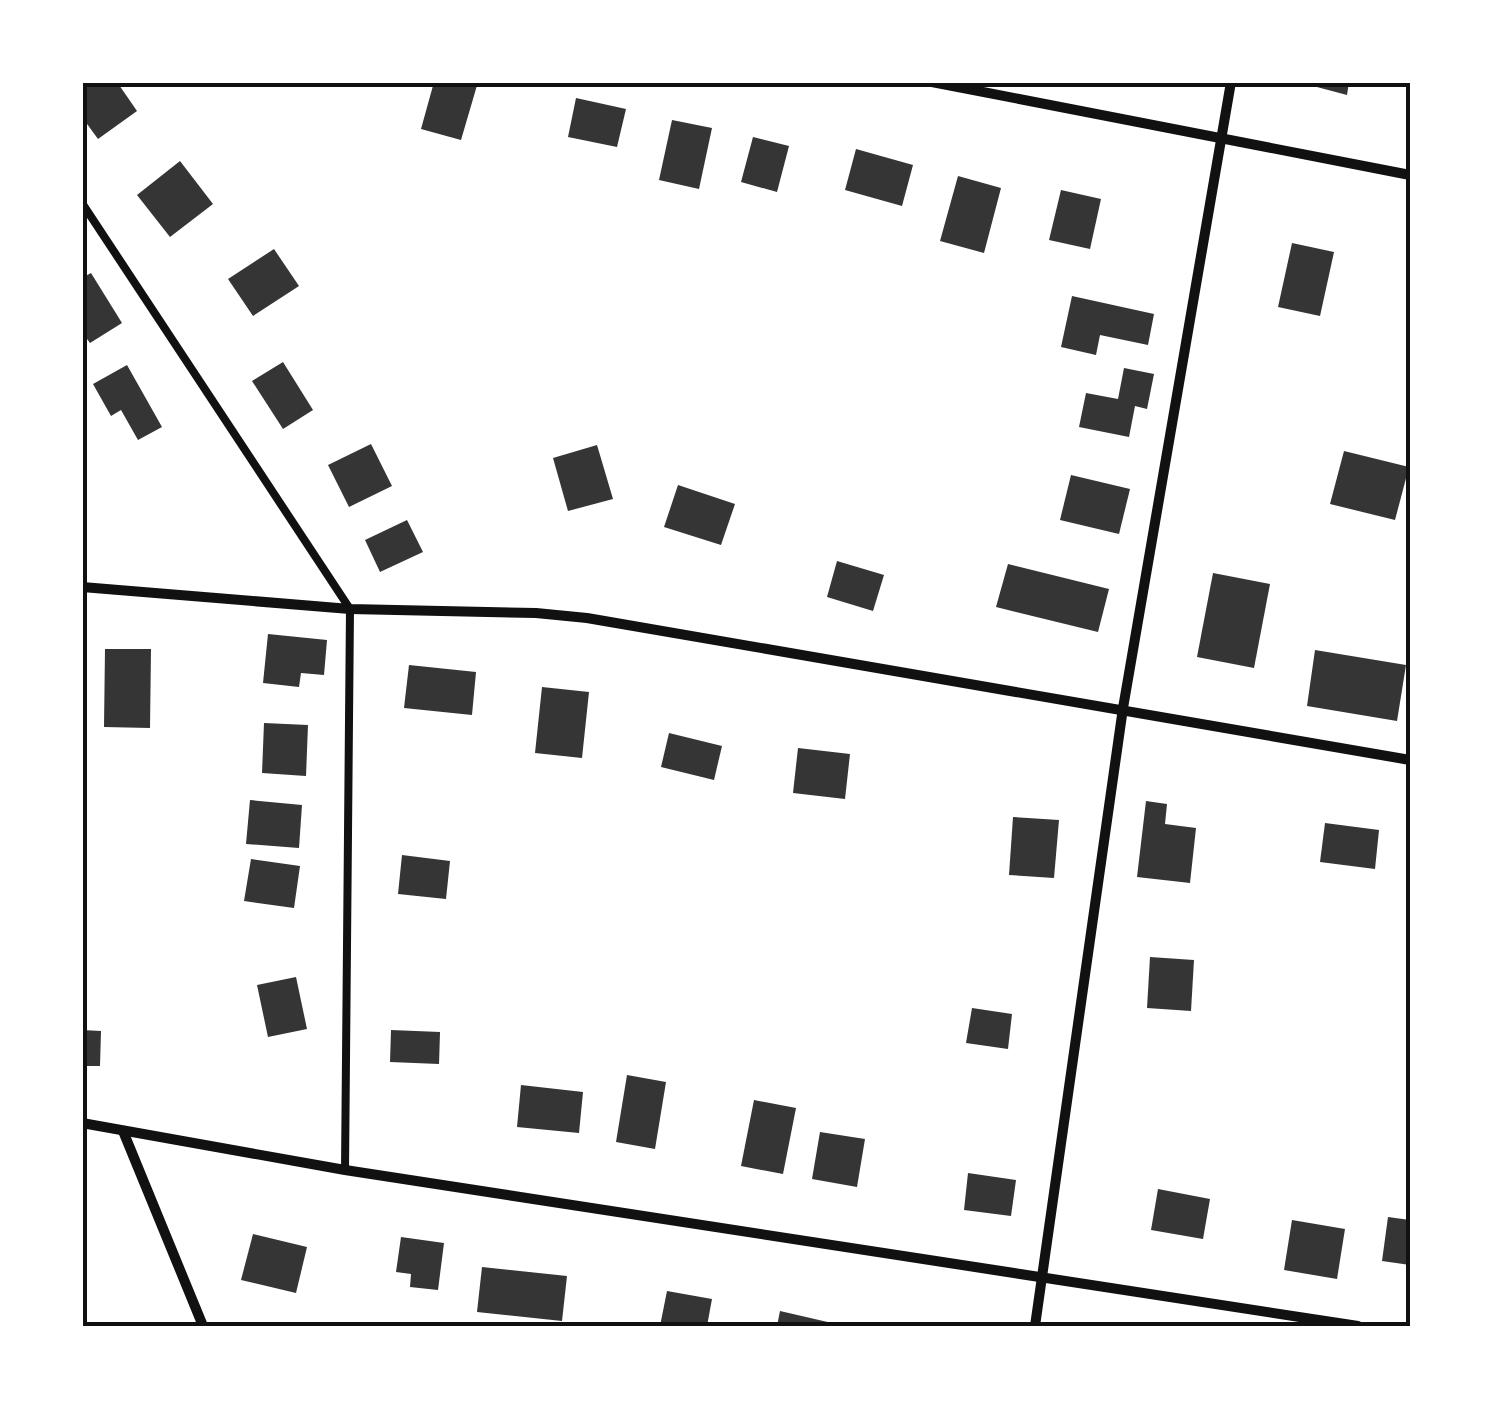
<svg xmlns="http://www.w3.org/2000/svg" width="1493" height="1409" viewBox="0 0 1493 1409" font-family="'Source Serif 4',serif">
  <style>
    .building { fill: #353535 }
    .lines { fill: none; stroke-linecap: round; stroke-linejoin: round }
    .service { stroke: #111; stroke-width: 8 }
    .minor { stroke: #111; stroke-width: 10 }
    .neatline { fill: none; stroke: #111; stroke-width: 4 }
  </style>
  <rect width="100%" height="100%" fill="#fff"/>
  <g class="building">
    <path d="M93,82H117L137,111L98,139L82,117V90Z"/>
    <path d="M434,82H478L461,140L421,129Z"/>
    <path d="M1298,82H1349L1347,95Z"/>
    <path d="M576,98L626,109L617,147L568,137Z"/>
    <path d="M672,120L712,128L699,189L659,180Z"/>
    <path d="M753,137L789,146L777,192L741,182Z"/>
    <path d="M856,149L913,165L902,206L845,190Z"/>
    <path d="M180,161L213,204L170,237L137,195Z"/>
    <path d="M958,176L1001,188L984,253L940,241Z"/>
    <path d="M1061,190L1101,199L1090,249L1049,240Z"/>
    <path d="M1292,243L1334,252L1320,316L1278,307Z"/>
    <path d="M274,249L299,286L253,316L228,279Z"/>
    <path d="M91,273L122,323L90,343L82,332V278Z"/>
    <path d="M1072,296L1154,314L1148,345L1100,335L1096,355L1061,347Z"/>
    <path d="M283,362L313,410L283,429L252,381Z"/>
    <path d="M127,365L162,427L138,440L121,410L111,416L93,384Z"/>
    <path d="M1124,368L1154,374L1147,409L1135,406L1129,437L1079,427L1086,393L1118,399Z"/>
    <path d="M371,444L392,486L349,507L328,465Z"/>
    <path d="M597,445L613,499L568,511L553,458Z"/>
    <path d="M1344,451L1409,467L1395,520L1330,504Z"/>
    <path d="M1071,475L1130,489L1119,534L1060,520Z"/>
    <path d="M678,485L735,504L721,545L664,527Z"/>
    <path d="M407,520L423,552L380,572L365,540Z"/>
    <path d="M837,561L884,575L873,611L827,597Z"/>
    <path d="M1008,564L1109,589L1098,632L996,607Z"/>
    <path d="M1213,573L1270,584L1254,668L1197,657Z"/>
    <path d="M268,634L327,640L324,675L301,673L299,687L263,683Z"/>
    <path d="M105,649H151L150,728L104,727Z"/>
    <path d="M1315,650L1406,665L1397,721L1307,706Z"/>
    <path d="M409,665L476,672L472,715L404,708Z"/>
    <path d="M542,687L589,692L582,758L535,753Z"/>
    <path d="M264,723L308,725L306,776L262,773Z"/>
    <path d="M669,733L722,746L714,780L661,767Z"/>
    <path d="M798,748L850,754L845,799L793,793Z"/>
    <path d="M250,800L302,805L299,848L246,844Z"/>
    <path d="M1146,801L1167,804L1165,824L1196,828L1190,883L1137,877Z"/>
    <path d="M1013,817L1059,820L1054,878L1009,875Z"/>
    <path d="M1325,823L1379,830L1375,869L1320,862Z"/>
    <path d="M402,855L450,861L446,899L398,894Z"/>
    <path d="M251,859L300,866L294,908L244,901Z"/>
    <path d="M1150,957L1194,960L1191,1011L1147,1008Z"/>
    <path d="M296,977L307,1029L268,1037L257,985Z"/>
    <path d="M972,1008L1012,1014L1008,1049L966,1043Z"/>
    <path d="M82,1030L101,1031L100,1066H82Z"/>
    <path d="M391,1030L440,1032L439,1064L390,1062Z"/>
    <path d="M627,1075L666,1082L655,1149L616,1142Z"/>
    <path d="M521,1085L583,1092L579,1133L517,1127Z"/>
    <path d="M754,1100L796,1108L783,1174L741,1166Z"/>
    <path d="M820,1132L865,1139L857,1187L812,1179Z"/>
    <path d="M968,1173L1016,1180L1011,1216L964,1210Z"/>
    <path d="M1158,1189L1210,1199L1203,1239L1151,1230Z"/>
    <path d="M1388,1217L1410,1220V1265L1382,1261Z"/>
    <path d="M1292,1220L1345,1229L1337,1279L1284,1270Z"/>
    <path d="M253,1234L307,1247L296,1293L241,1280Z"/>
    <path d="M401,1237L444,1243L438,1290L410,1287L411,1274L396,1272Z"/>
    <path d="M482,1267L567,1276L562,1321L477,1312Z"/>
    <path d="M667,1291L712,1299L707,1326H660Z"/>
    <path d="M780,1311L832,1323V1326H777Z"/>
  </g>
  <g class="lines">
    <path class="service" d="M82,203L350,609L345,1170"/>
    <g class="minor">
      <path d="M932,82L1410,175"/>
      <path d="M82,587L350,609L536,613L587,618L1410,760"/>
      <path d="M82,1123L345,1170L1358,1326"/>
      <path d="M123,1131L203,1326"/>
      <path d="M1035,1326L1123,708L1231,82"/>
    </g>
  </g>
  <rect width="1493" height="1409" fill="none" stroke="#ffffff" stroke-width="170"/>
  <rect x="85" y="85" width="1323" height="1239" class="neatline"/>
</svg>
